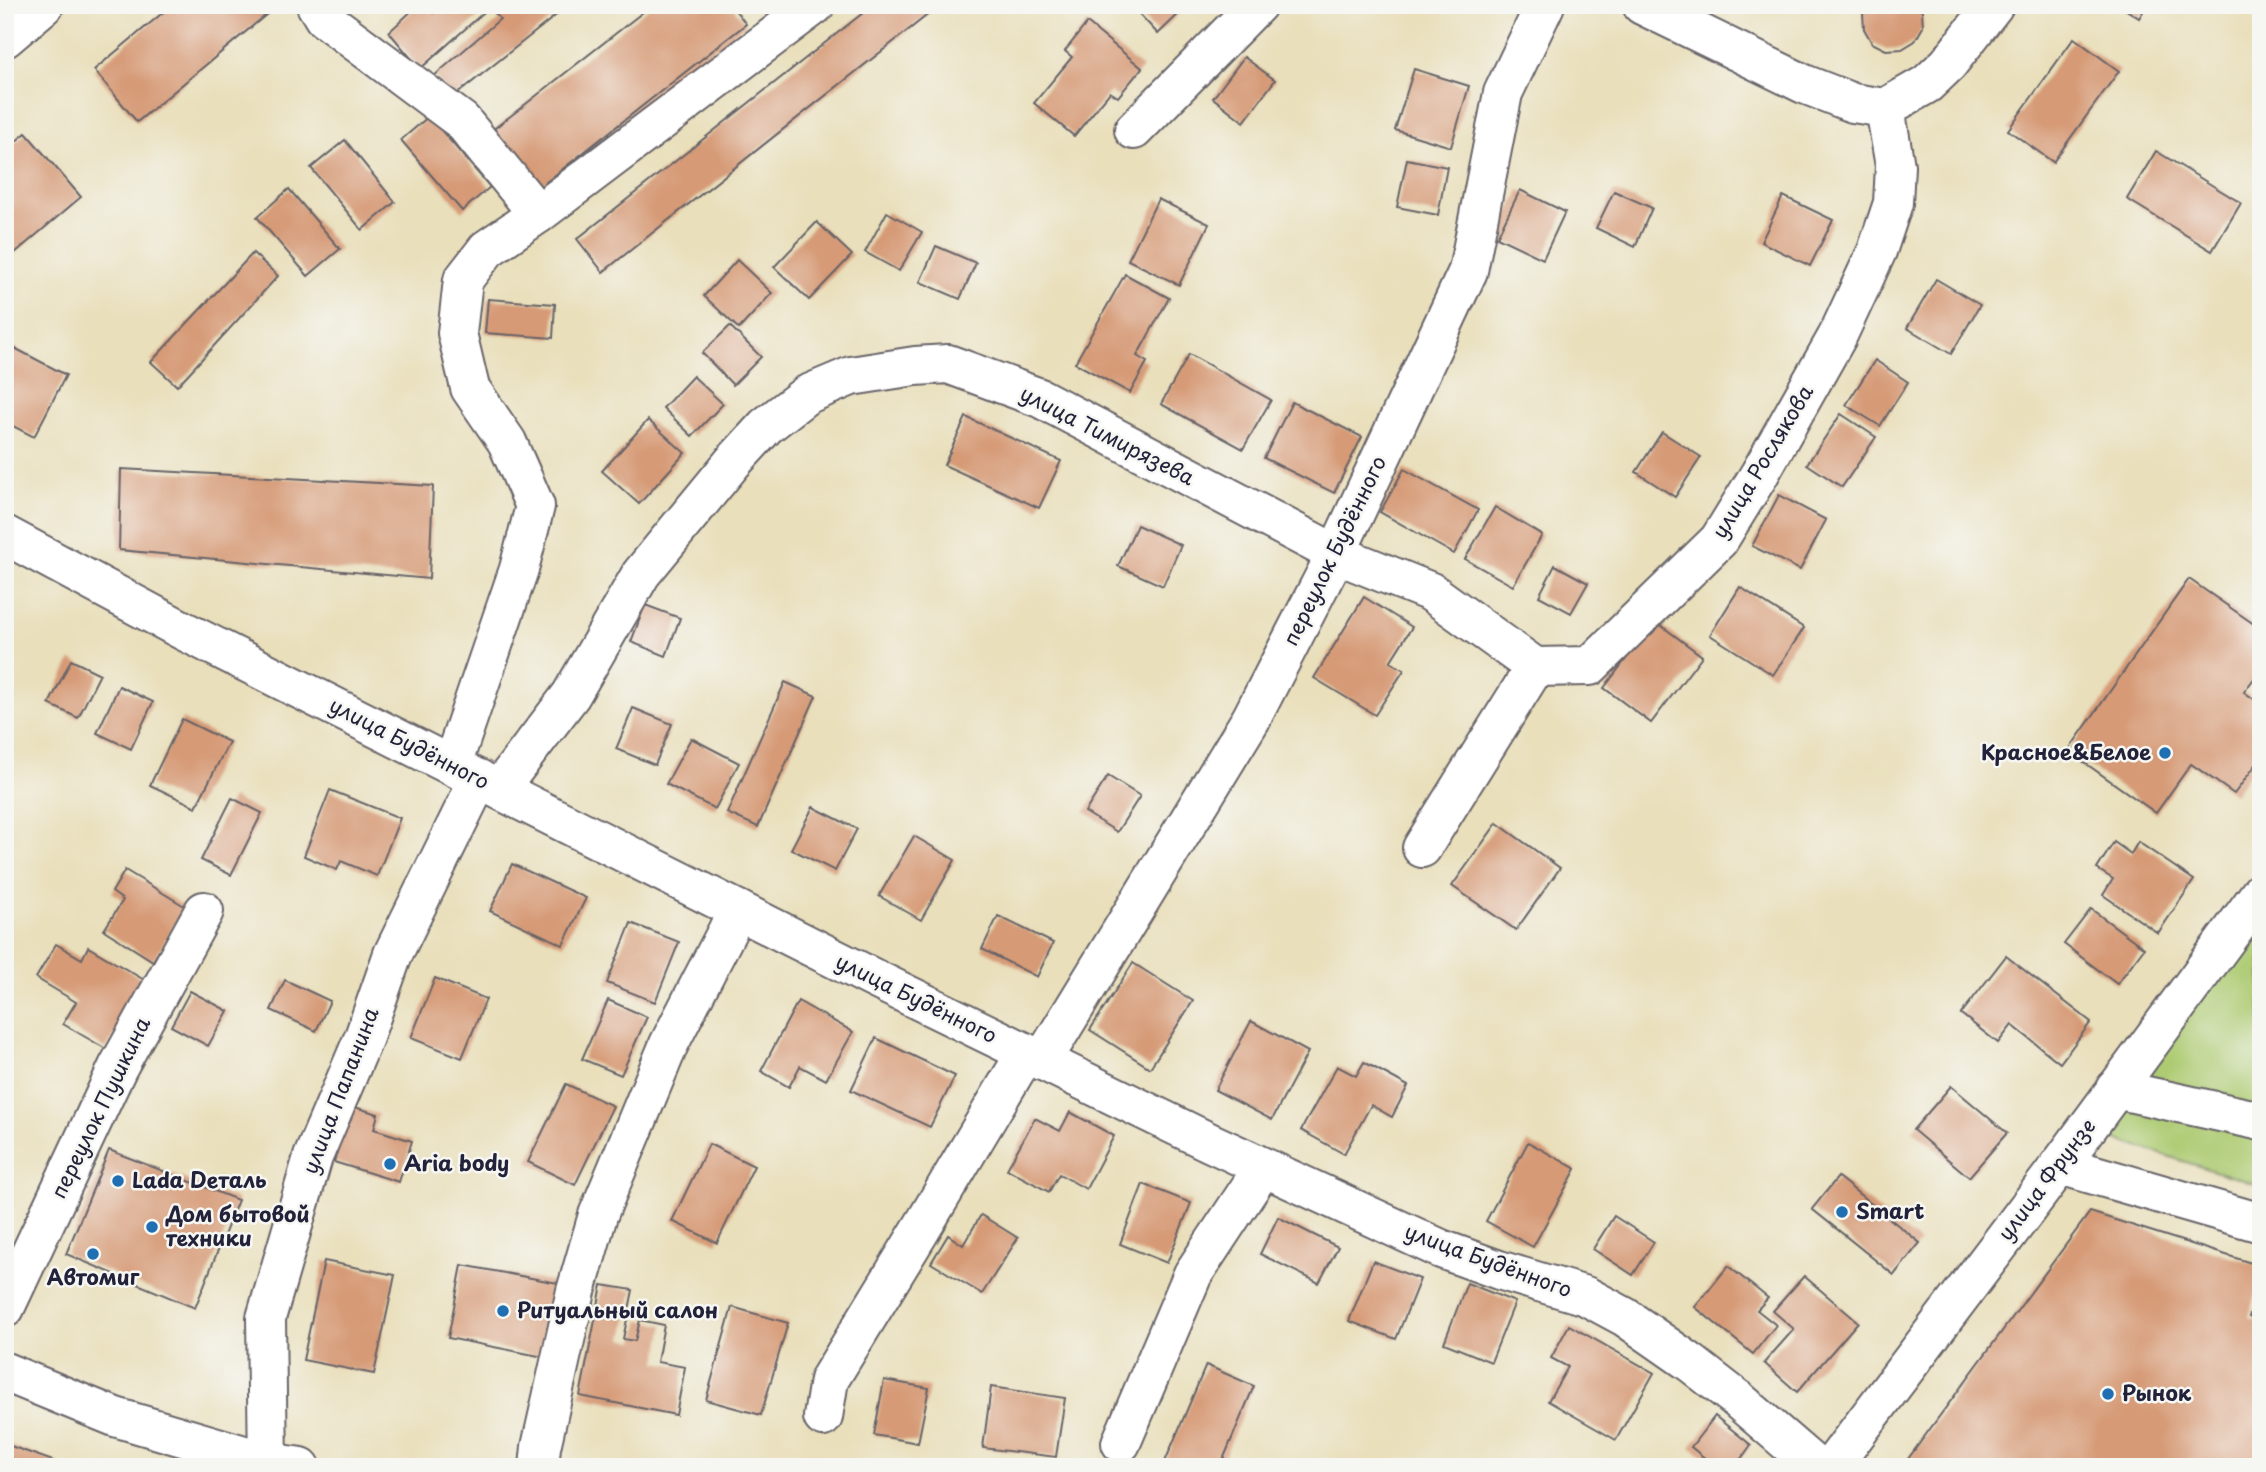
<svg xmlns="http://www.w3.org/2000/svg" width="2266" height="1472" viewBox="0 0 2266 1472" font-family="'Playpen Sans',sans-serif">
  <style>
    .green { fill: #adcb72; stroke: #687656; stroke-width: 2 }
    .building { fill: #d69a76 }
    .lines { fill: none; stroke-linecap: round; stroke-linejoin: round }
    .minor-casing { stroke: #686468; stroke-width: 42 }
    .minor { stroke: #fff; stroke-width: 38 }
    .poi-dot { fill: #1f6fb2; stroke: #f6f6f2; stroke-width: 2.5 }
    .labels { text-anchor: middle; stroke-width: 5; stroke-linejoin: round; paint-order: stroke }
    .street-label { font-size: 21px; fill: #22223b; stroke: #f6f6f2 }
    .poi-label { font-size: 21px; font-weight: bold; fill: #22223b; stroke: #f6f6f2; text-anchor: start }
  </style>
  <rect width="100%" height="100%" fill="#f6f6f2"/>
  <filter id="ink" filterUnits="userSpaceOnUse"><feTurbulence type="fractalNoise" baseFrequency=".0143" numOctaves="2"/><feDisplacementMap in="SourceGraphic" scale="14" xChannelSelector="R" yChannelSelector="G"/><feConvolveMatrix kernelMatrix="1 2 1 2 8 2 1 2 1" color-interpolation-filters="sRGB"/></filter>
  <filter id="wash" filterUnits="userSpaceOnUse"><feTurbulence type="fractalNoise" baseFrequency=".00686" numOctaves="4" result="noise"/><feDisplacementMap in="SourceGraphic" scale="28" xChannelSelector="R" yChannelSelector="G"/><feGaussianBlur stdDeviation="1.57" result="paint"/><feColorMatrix in="noise" values="0 0 0 0 0 0 0 0 0 0 0 0 0 0 0 0 0 1.4 0 .05"/><feComposite in="paint" operator="in"/></filter>
  <g filter="url(#wash)">
    <rect width="100%" height="100%" fill="#e9dfbb"/>
    <path class="green" d="M2261,895V1186L2085,1130Z"/>
    <g id="blocks">
      <g class="building">
        <path d="M172,5H278L137,122L94,70Z"/>
        <path d="M418,5H427L433,13L441,5H492L420,69L389,32Z"/>
        <path d="M502,5H569L452,98L434,76L500,19L494,12Z"/>
        <path d="M652,5H731L746,24L536,190L490,132Z"/>
        <path d="M873,5H940L603,272L577,239Z"/>
        <path d="M1131,5H1188L1158,34Z"/>
        <path d="M1867,5H1919L1922,11L1923,27L1915,41L1902,49L1886,50L1872,43L1864,29L1863,13Z"/>
        <path d="M2119,5H2147L2139,18Z"/>
        <path d="M1087,23L1142,68L1118,97L1110,92L1074,136L1034,103L1072,57L1065,51Z"/>
        <path d="M2074,38L2119,71L2053,162L2008,130Z"/>
        <path d="M1244,57L1275,80L1244,122L1213,98Z"/>
        <path d="M1414,69L1469,86L1451,147L1395,130Z"/>
        <path d="M429,116L490,187L462,211L401,140Z"/>
        <path d="M26,133L81,197L9,258L5,253V150Z"/>
        <path d="M345,140L395,202L362,230L311,168Z"/>
        <path d="M2156,151L2241,203L2212,251L2127,199Z"/>
        <path d="M1407,159L1447,167L1438,215L1397,207Z"/>
        <path d="M289,189L340,249L308,276L257,217Z"/>
        <path d="M1520,190L1565,212L1543,259L1497,237Z"/>
        <path d="M1614,191L1652,208L1635,247L1596,228Z"/>
        <path d="M1783,196L1833,220L1810,266L1761,242Z"/>
        <path d="M1158,199L1209,224L1179,285L1128,260Z"/>
        <path d="M887,212L922,232L899,271L865,252Z"/>
        <path d="M817,222L852,255L809,300L774,267Z"/>
        <path d="M936,246L976,263L960,299L920,282Z"/>
        <path d="M253,253L278,276L177,386L151,362Z"/>
        <path d="M737,260L772,293L739,329L704,296Z"/>
        <path d="M1125,274L1169,298L1137,356L1147,362L1130,393L1075,363Z"/>
        <path d="M1936,279L1980,305L1951,354L1907,328Z"/>
        <path d="M488,299L555,304L553,338L485,333Z"/>
        <path d="M730,326L761,357L733,385L702,353Z"/>
        <path d="M5,343L66,375L34,437L5,422Z"/>
        <path d="M1189,354L1271,400L1243,449L1161,404Z"/>
        <path d="M1875,360L1908,382L1880,426L1846,405Z"/>
        <path d="M693,376L723,404L692,436L663,408Z"/>
        <path d="M1292,402L1362,437L1334,493L1264,458Z"/>
        <path d="M1841,414L1876,437L1842,487L1807,464Z"/>
        <path d="M966,417L1061,461L1039,508L944,465Z"/>
        <path d="M648,420L685,453L639,504L602,471Z"/>
        <path d="M1662,432L1701,457L1675,497L1636,472Z"/>
        <path d="M121,469L433,486L429,579L119,550Z"/>
        <path d="M1404,469L1478,510L1454,554L1380,512Z"/>
        <path d="M1779,495L1826,520L1800,570L1752,546Z"/>
        <path d="M1495,507L1542,535L1513,586L1465,559Z"/>
        <path d="M1137,525L1181,545L1163,586L1118,566Z"/>
        <path d="M1555,565L1588,583L1571,613L1539,596Z"/>
        <path d="M2189,579L2261,629V669L2244,692L2261,704V758L2234,794L2191,764L2156,813L2068,751Z"/>
        <path d="M1740,587L1804,628L1773,675L1710,635Z"/>
        <path d="M1364,597L1412,627L1390,662L1404,670L1375,715L1314,678Z"/>
        <path d="M645,605L680,618L666,656L631,642Z"/>
        <path d="M1655,621L1702,656L1651,723L1604,688Z"/>
        <path d="M71,660L100,674L78,718L49,704Z"/>
        <path d="M785,682L816,696L758,827L727,813Z"/>
        <path d="M119,686L153,702L131,749L97,733Z"/>
        <path d="M633,708L672,724L655,765L616,749Z"/>
        <path d="M182,719L229,742L196,807L150,785Z"/>
        <path d="M691,738L739,763L715,809L666,784Z"/>
        <path d="M1108,776L1140,796L1117,832L1085,812Z"/>
        <path d="M330,790L400,818L377,876L341,861L337,870L304,856Z"/>
        <path d="M232,798L262,813L231,875L201,860Z"/>
        <path d="M813,807L857,829L835,871L791,849Z"/>
        <path d="M1497,823L1560,868L1516,930L1452,886Z"/>
        <path d="M914,836L955,860L921,920L879,896Z"/>
        <path d="M2114,842L2131,854L2138,842L2194,880L2158,933L2103,895L2113,879L2097,869Z"/>
        <path d="M512,864L586,898L563,945L490,911Z"/>
        <path d="M125,870L186,907L153,961L104,930L123,900L112,892Z"/>
        <path d="M2091,909L2144,948L2117,984L2064,944Z"/>
        <path d="M998,916L1053,943L1037,977L982,949Z"/>
        <path d="M631,923L679,942L655,1002L607,983Z"/>
        <path d="M56,944L82,959L88,947L146,981L106,1049L63,1024L76,1002L36,978Z"/>
        <path d="M2006,956L2091,1022L2060,1063L2012,1025L1998,1043L1961,1014Z"/>
        <path d="M1133,963L1193,1001L1150,1068L1090,1030Z"/>
        <path d="M435,978L486,999L462,1058L411,1038Z"/>
        <path d="M285,980L330,1001L316,1031L271,1010Z"/>
        <path d="M190,991L228,1011L208,1046L171,1026Z"/>
        <path d="M608,1000L647,1017L621,1075L582,1059Z"/>
        <path d="M798,1001L853,1032L826,1080L800,1066L789,1087L761,1071Z"/>
        <path d="M1251,1021L1308,1052L1272,1120L1215,1090Z"/>
        <path d="M876,1038L955,1076L930,1127L851,1090Z"/>
        <path d="M1364,1062L1408,1086L1392,1117L1371,1105L1344,1154L1301,1130L1337,1066L1356,1076Z"/>
        <path d="M566,1084L613,1106L575,1185L528,1162Z"/>
        <path d="M1951,1086L2007,1133L1969,1177L1913,1130Z"/>
        <path d="M351,1106L378,1114L374,1129L412,1141L399,1182L334,1162Z"/>
        <path d="M1070,1112L1114,1136L1086,1189L1059,1174L1049,1192L1007,1169L1035,1118L1060,1131Z"/>
        <path d="M1528,1142L1576,1169L1533,1247L1486,1221Z"/>
        <path d="M709,1144L754,1166L717,1243L672,1221Z"/>
        <path d="M109,1150L238,1200L195,1308L66,1254Z"/>
        <path d="M1838,1177L1920,1243L1894,1275L1812,1209Z"/>
        <path d="M1143,1184L1191,1203L1167,1263L1120,1244Z"/>
        <path d="M2090,1212L2261,1266V1281L2249,1317L2261,1321V1467H1902Z"/>
        <path d="M981,1215L1018,1238L982,1294L931,1263L948,1235L963,1245Z"/>
        <path d="M1614,1216L1654,1242L1633,1275L1593,1249Z"/>
        <path d="M1278,1217L1338,1247L1319,1283L1260,1254Z"/>
        <path d="M324,1261L395,1275L374,1374L303,1360Z"/>
        <path d="M1373,1261L1420,1279L1396,1339L1349,1321Z"/>
        <path d="M462,1265L558,1283L544,1357L448,1338Z"/>
        <path d="M1728,1266L1768,1298L1757,1310L1776,1325L1753,1354L1695,1307Z"/>
        <path d="M1804,1276L1858,1322L1797,1392L1764,1363L1794,1329L1773,1311Z"/>
        <path d="M1467,1283L1515,1302L1491,1362L1444,1343Z"/>
        <path d="M602,1285L633,1290L623,1339L635,1341L640,1320L664,1325L657,1362L685,1367L676,1415L580,1396Z"/>
        <path d="M732,1307L788,1323L761,1415L706,1400Z"/>
        <path d="M1569,1325L1654,1373L1616,1440L1548,1401L1568,1367L1551,1358Z"/>
        <path d="M1206,1365L1254,1386L1220,1467H1170L1164,1464Z"/>
        <path d="M884,1380L929,1388L918,1443L874,1435Z"/>
        <path d="M991,1387L1065,1398L1056,1457L983,1448Z"/>
        <path d="M1715,1416L1751,1445L1735,1467H1716L1691,1447Z"/>
        <path d="M5,1444L56,1462L54,1467H5Z"/>
      </g>
    </g>
  </g>
  <g filter="url(#ink)">
    <use href="#blocks" fill-opacity="0" stroke="#686468" stroke-width="2"/>
    <g class="lines">
      <defs>
        <g id="minor">
          <path d="M316,5L324,18L462,121L538,214"/>
          <path d="M1642,5L1804,84L1853,103L1885,108"/>
          <path d="M5,38L44,5"/>
          <path d="M1885,108L1927,84L1948,64L1994,5"/>
          <path d="M1134,130L1257,5"/>
          <path d="M5,535L184,631L875,979L1209,1142L1441,1249L1499,1270L1586,1296L1625,1317L1691,1363L1736,1398L1816,1467"/>
          <path d="M1535,667L1590,666L1719,540L1759,475L1837,337L1877,251L1893,203L1895,166L1885,108"/>
          <path d="M452,765L519,569L535,506L507,442L470,388L457,333L463,280L487,249L538,214L815,5"/>
          <path d="M499,789L571,695L641,574L733,462L766,426L806,395L851,376L915,366L948,364L1040,398L1336,554L1431,592L1535,667"/>
          <path d="M1422,848L1535,667"/>
          <path d="M1042,1061L1251,719L1336,554L1468,271L1503,93L1545,5"/>
          <path d="M2115,1089L2261,1121"/>
          <path d="M2060,1165L2261,1223"/>
          <path d="M5,1308L118,1067L204,911"/>
          <path d="M5,1372L115,1417L268,1462L301,1467"/>
          <path d="M823,1417L829,1380L920,1231L1026,1053"/>
          <path d="M1121,1443L1193,1274L1263,1168"/>
          <path d="M268,1467L266,1318L313,1157L364,1037L393,954L479,779"/>
          <path d="M539,1467L541,1447L576,1291L598,1215L669,1044L738,910"/>
          <path d="M1831,1467L2060,1165L2261,892"/>
        </g>
      </defs>
      <use href="#minor" class="minor-casing"/>
      <use href="#minor" class="minor"/>
    </g>
  </g>
  <g class="poi-dot">
    <circle cx="2165" cy="753" r="7"/>
    <circle cx="390" cy="1164" r="7"/>
    <circle cx="118" cy="1181" r="7"/>
    <circle cx="1842" cy="1212" r="7"/>
    <circle cx="152" cy="1227" r="7"/>
    <circle cx="93" cy="1254" r="7"/>
    <circle cx="503" cy="1311" r="7"/>
    <circle cx="2108" cy="1394" r="7"/>
  </g>
  <g class="labels">
    <g class="street-label">
      <text transform="translate(1107 436) rotate(27)" y="7">улица Тимирязева</text>
      <text transform="translate(1763 462) rotate(-59)" y="7">улица Рослякова</text>
      <text transform="translate(1335 551) rotate(-64)" y="7">переулок Будённого</text>
      <text transform="translate(409 744) rotate(27)" y="7">улица Будённого</text>
      <text transform="translate(916 999) rotate(26)" y="7">улица Будённого</text>
      <text transform="translate(341 1091) rotate(-69)" y="7">улица Папанина</text>
      <text transform="translate(101 1108) rotate(-64)" y="7">переулок Пушкина</text>
      <text transform="translate(2047 1180) rotate(-53)" y="7">улица Фрунзе</text>
      <text transform="translate(1488 1261) rotate(20)" y="7">улица Будённого</text>
    </g>
    <g class="poi-label">
      <text x="2151" y="760" text-anchor="end">Красное&amp;Белое</text>
      <text x="404" y="1171">Aria body</text>
      <text x="132" y="1188">Lada Dеталь</text>
      <text x="1856" y="1219">Smart</text>
      <text x="166" y="1222">Дом бытовой<tspan x="166" dy="24">техники</tspan></text>
      <text x="93" y="1285" text-anchor="middle">Автомиг</text>
      <text x="517" y="1318">Ритуальный салон</text>
      <text x="2122" y="1401">Рынок</text>
    </g>
  </g>
  <rect width="2266" height="1472" fill="none" stroke="#f6f6f2" stroke-width="28"/>
</svg>
